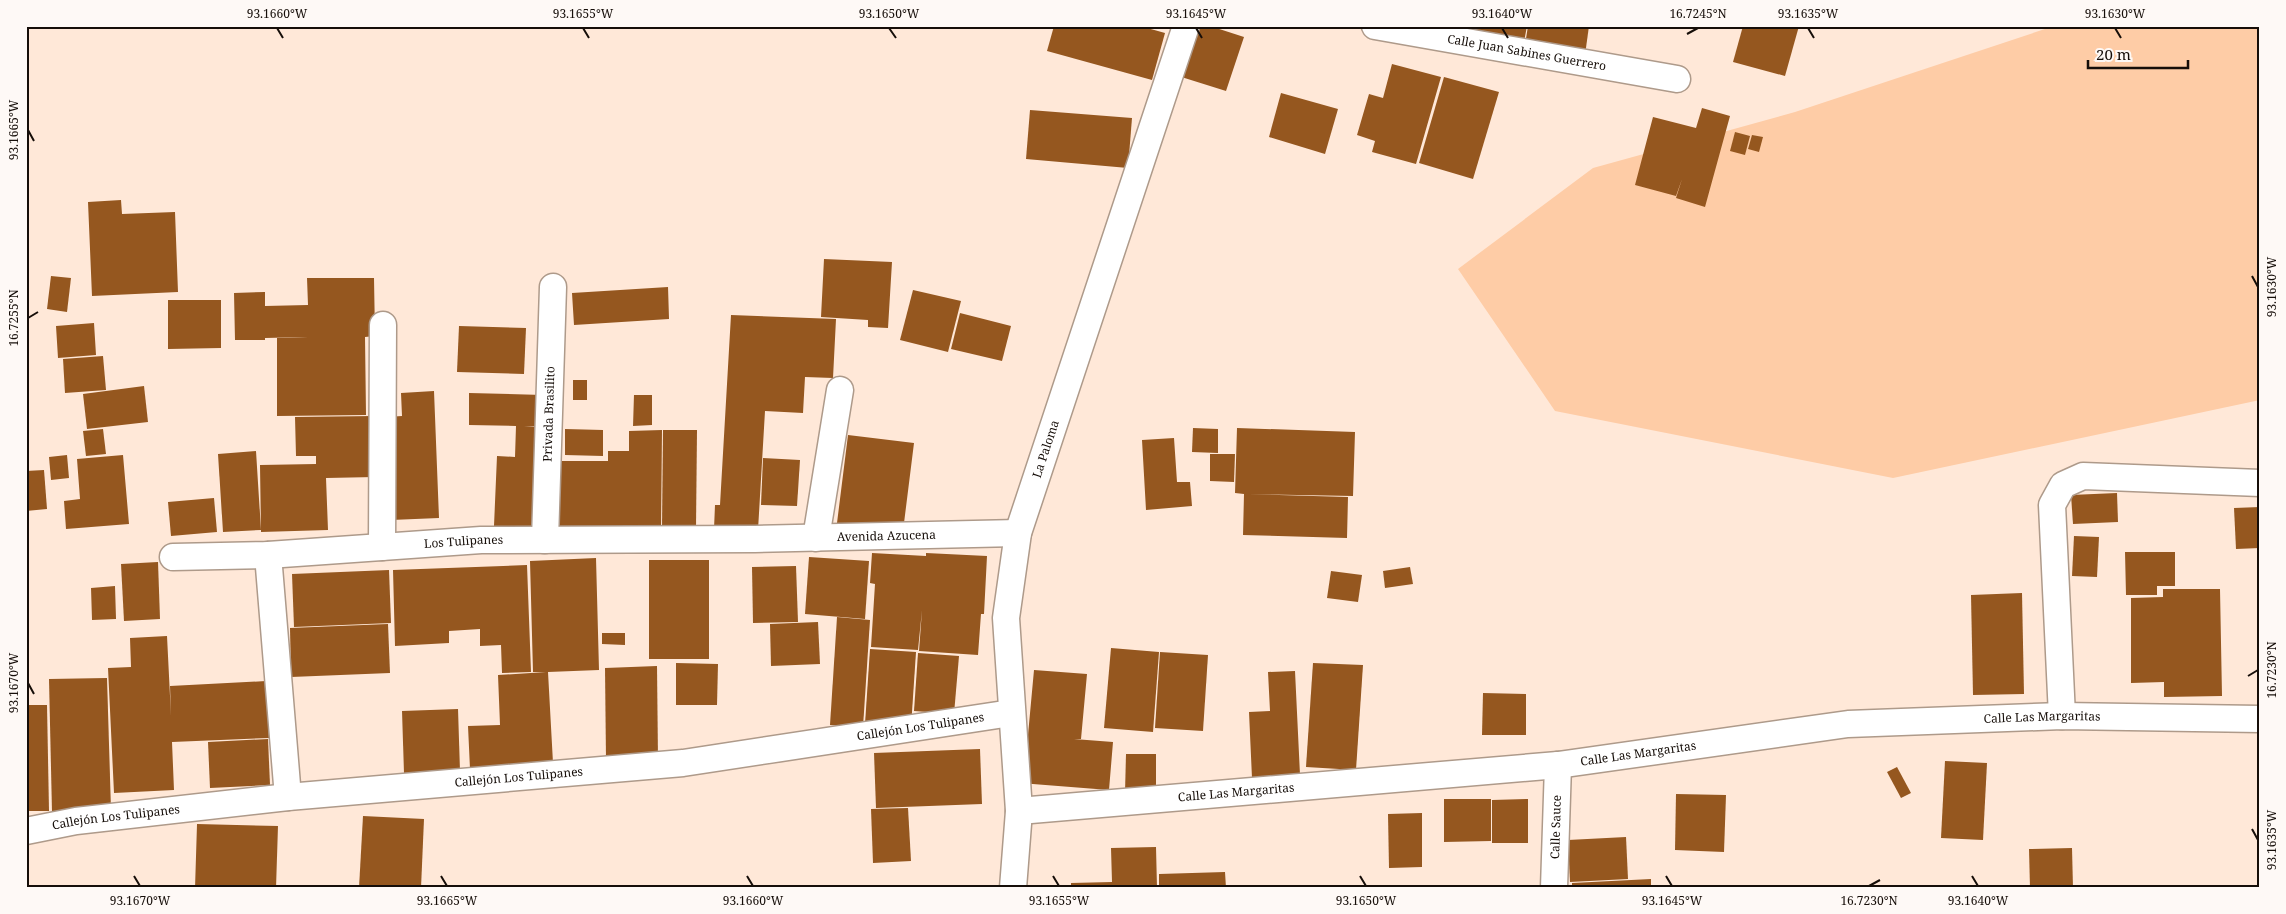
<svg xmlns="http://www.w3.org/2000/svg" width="2286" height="914" viewBox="0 0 2286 914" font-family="'Noto Serif',serif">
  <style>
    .green { fill: #fecca6 }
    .building { fill: #95571f }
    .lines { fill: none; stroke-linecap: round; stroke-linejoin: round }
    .street-casing { stroke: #ae9a8a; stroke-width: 29 }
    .street { stroke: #fff; stroke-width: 26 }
    .ticks { fill: none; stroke: #160e09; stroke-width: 2 }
    .labels { text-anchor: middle; stroke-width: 4.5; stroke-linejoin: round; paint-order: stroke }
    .street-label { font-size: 12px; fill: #160e09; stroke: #fef9f6 }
    .neatline { fill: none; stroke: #160e09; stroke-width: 2 }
    .ticks-label { font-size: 12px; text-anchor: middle; fill: #160e09 }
  </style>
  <rect width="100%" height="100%" fill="#ffe8d8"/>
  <path class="green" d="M2054,26H2260V400L1893,478L1555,411L1458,269L1593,168L1795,112Z"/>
  <g class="building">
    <path d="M1054,26H1140L1165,33L1152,80L1047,51Z"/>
    <path d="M1197,26H1210L1244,37L1226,91L1175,75Z"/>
    <path d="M1431,26H1527L1524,42Z"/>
    <path d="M1528,26H1589L1585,55L1525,45Z"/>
    <path d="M1743,26H1799L1785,76L1733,62Z"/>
    <path d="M1392,64L1441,77L1416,164L1372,152L1375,141L1357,135L1369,94L1383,98Z"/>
    <path d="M1444,77L1499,92L1473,179L1419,163Z"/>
    <path d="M1281,93L1338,109L1325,154L1269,137Z"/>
    <path d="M1702,108L1730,116L1705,207L1676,198L1682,179L1676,196L1635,185L1653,117L1696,128Z"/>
    <path d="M1030,110L1132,118L1128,168L1026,159Z"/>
    <path d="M1735,132L1750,136L1745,155L1730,151Z"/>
    <path d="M1752,135L1763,137L1759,152L1748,149Z"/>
    <path d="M121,200L122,214L175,212L178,292L92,296L88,202Z"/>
    <path d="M824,259L892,262L888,328L868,327V320L821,317Z"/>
    <path d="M51,276L71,278L67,312L47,309Z"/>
    <path d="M307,278H374L375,336L365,337L366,415L277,416V338L308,337L265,338V340H235L234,293L265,292V306L308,305Z"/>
    <path d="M668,287L669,319L574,325L572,293Z"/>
    <path d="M913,290L961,301L948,352L900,340Z"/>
    <path d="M168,300H221V348L168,349Z"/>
    <path d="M960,313L1011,326L1002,361L951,349Z"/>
    <path d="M731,315L836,319L833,378L805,377L803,413L765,411L758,530L714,529L715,505H720Z"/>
    <path d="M94,323L96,355L58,358L56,326Z"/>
    <path d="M459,326L526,328L524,374L457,372Z"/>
    <path d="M103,356L106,390L65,393L63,359Z"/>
    <rect x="573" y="380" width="14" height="20"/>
    <path d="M144,386L148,422L87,429L83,394Z"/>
    <path d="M434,391L439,518L391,520L386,417L402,416L401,393Z"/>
    <path d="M469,393L543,395V426L524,427H548L543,529L494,526L497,456L515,457L516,426L469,425Z"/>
    <path d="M634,395H652V425L633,426Z"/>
    <path d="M374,416L375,477L326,478L328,530L261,532L260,465L316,464V456H296L295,417Z"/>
    <path d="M1193,428L1218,429V453L1192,452Z"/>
    <path d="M1237,428L1355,432L1353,496L1247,494L1348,497L1347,538L1243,535L1244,494L1235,493Z"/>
    <path d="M103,429L106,454L86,456L83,431Z"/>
    <path d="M565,429L603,430V456L565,455Z"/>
    <path d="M662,430L661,531L559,529V461H608V451H629V431Z"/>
    <path d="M663,430H697L696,528H662Z"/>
    <path d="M848,435L914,443L903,531L837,523Z"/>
    <path d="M1174,438L1177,482H1190L1192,506L1146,510L1142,440Z"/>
    <path d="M256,451L261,530L223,532L218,454Z"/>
    <path d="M1210,454H1235L1234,482L1210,481Z"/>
    <path d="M67,455L69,478L51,480L49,457Z"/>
    <path d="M123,455L129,524L66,529L64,501L80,499L77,459Z"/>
    <path d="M763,458L800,460L797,506L761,505Z"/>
    <path d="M44,470L47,509L26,511V471Z"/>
    <path d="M2117,493L2118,522L2073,524L2071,495Z"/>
    <path d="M214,498L217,532L171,536L168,502Z"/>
    <path d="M2260,507V548L2236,549L2234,508Z"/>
    <path d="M2074,536L2099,537L2097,577L2072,576Z"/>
    <path d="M2125,552H2175V586H2157V595H2126Z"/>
    <path d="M872,553L926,556V553L987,556L984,614H981L978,655L919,651L922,610L918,650L871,647L875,584L870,583Z"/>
    <path d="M809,557L869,561L865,619L805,614Z"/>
    <path d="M596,558L599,670L548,672L553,763L470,769L468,726L500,725L498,675L546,672H533L530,561Z"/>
    <rect x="649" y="560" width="60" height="99"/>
    <path d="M158,562L160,619L124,621L121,564Z"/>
    <path d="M527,565L531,672L502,673L501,645L480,646V629L449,631V643L395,646L393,570Z"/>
    <path d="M796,566L798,622L753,623L752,567Z"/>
    <path d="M1410,567L1413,584L1385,588L1383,571Z"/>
    <path d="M389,570L391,623L294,627L292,574Z"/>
    <path d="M1331,571L1362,575L1358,602L1327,598Z"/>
    <path d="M115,586L116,619L92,620L91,588Z"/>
    <path d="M2163,589H2220L2222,696L2164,697V682L2131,683V598L2163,597Z"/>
    <path d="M2022,593L2024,694L1973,695L1971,595Z"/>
    <path d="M837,617L870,620L863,727L830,725Z"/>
    <path d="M818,622L820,664L771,666L770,624Z"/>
    <path d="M388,624L390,673L291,677L290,628Z"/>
    <path d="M602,633H625V645L602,644Z"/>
    <path d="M167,636L171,716L170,686L266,681L269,738L172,742L174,790L114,793L108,668L131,667L130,638Z"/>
    <path d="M1111,648L1159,652L1153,732L1104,728Z"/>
    <path d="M870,649L916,652L911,727L865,724Z"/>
    <path d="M1160,652L1208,655L1203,731L1155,728Z"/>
    <path d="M918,653L959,656L954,714L914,711Z"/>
    <path d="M676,663L718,664L717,705H676Z"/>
    <path d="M1313,663L1363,665L1356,770L1306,767Z"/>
    <path d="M657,666L658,760H606L605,668Z"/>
    <path d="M1034,670L1087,674L1081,739H1074L1113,742L1109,790L1020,783L1024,735H1028Z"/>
    <path d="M1295,671L1300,775L1252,778L1249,712L1270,711L1268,672Z"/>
    <path d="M107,678L111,810L52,812L49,679Z"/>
    <path d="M1483,693L1526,694V735H1482Z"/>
    <path d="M26,705H47L49,811H26Z"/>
    <path d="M458,709L460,771L404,773L402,711Z"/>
    <path d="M268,739L270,785L210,788L208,742Z"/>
    <path d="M980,749L982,804L876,808L874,753Z"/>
    <path d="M1126,754H1156V793H1125Z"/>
    <path d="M1945,761L1987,763L1983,840L1941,838Z"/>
    <path d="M1897,767L1911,793L1901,798L1887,772Z"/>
    <path d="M1676,794L1726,795L1724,852L1675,850Z"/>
    <path d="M1444,799H1491V841L1444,842Z"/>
    <path d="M1528,799V843H1492V800Z"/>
    <path d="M908,808L911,861L873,863L871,809Z"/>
    <path d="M1422,813V867L1389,868L1388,814Z"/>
    <path d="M363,816L424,819L421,888H359Z"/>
    <path d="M197,824L278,826L276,888H195Z"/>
    <path d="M1626,837L1628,879L1570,882L1568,840Z"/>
    <path d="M1156,847L1157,888H1071V883L1112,882L1111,848Z"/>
    <path d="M2072,848L2073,888H2030L2029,849Z"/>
    <path d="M1225,872L1226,888H1159V874Z"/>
    <path d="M1651,879V888H1572V883Z"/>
  </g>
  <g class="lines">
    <defs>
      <g id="street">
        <path id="s1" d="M1375,26L1677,79"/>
        <path d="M816,538L840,390"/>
        <path id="s2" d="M545,540L553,287"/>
        <path d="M382,547L383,325"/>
        <path d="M268,555L288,797"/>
        <path id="s3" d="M173,557L268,555L481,540L755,539L1018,533"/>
        <path d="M2062,716L2052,505L2063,485L2083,476L2260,483"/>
        <path id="s4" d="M1019,811L1558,765L1848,724L2062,716L2260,719"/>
        <path id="s5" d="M26,831L76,821L288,797L683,763L1011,713"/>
        <path id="s6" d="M1013,888L1019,811L1006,618L1018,533L1186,26"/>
        <path id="s7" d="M1554,888L1558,765"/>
      </g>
    </defs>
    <use href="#street" class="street-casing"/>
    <use href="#street" class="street"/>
  </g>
  <path class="ticks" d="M277,28L283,38M583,28L589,38M889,28L896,38M1196,28L1202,38M1502,28L1508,38M1808,28L1814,38M2115,28L2121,38M1687,34L1698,28M28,130L34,141M2252,276L2258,287M28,318L38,312M2248,676L2258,670M28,683L34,694M2252,829L2258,840M134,876L140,886M441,876L447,886M747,876L753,886M1053,876L1059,886M1360,876L1366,886M1666,876L1672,886M1972,876L1978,886M1869,886L1880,880"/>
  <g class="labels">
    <g class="street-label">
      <text dy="4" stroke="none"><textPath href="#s1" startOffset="154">Calle Juan Sabines Guerrero</textPath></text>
      <text dy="4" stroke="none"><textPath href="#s2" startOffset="126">Privada Brasilito</textPath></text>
      <text dy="4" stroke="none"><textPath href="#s6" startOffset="445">La Paloma</textPath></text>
      <text dy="4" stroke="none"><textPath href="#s3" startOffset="714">Avenida Azucena</textPath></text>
      <text dy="4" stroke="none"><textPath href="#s3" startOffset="291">Los Tulipanes</textPath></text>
      <text dy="4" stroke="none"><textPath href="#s4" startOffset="1028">Calle Las Margaritas</textPath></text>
      <text dy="4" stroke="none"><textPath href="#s5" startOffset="901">Callejón Los Tulipanes</textPath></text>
      <text dy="4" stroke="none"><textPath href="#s4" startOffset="622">Calle Las Margaritas</textPath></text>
      <text dy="4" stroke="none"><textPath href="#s5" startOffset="496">Callejón Los Tulipanes</textPath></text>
      <text dy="4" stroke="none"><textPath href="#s4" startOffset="218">Calle Las Margaritas</textPath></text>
      <text dy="4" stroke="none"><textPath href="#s5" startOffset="91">Callejón Los Tulipanes</textPath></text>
      <text dy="4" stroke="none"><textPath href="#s7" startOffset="61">Calle Sauce</textPath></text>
    </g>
  </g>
  <rect width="2286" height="914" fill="none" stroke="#fef9f6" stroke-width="55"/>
  <path d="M2088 60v8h100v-8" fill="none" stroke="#160e09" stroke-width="2.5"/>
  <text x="2096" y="60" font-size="15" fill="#160e09" stroke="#fef9f6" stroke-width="4" paint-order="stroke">20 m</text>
  <rect x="28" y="28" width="2230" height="858" class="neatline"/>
  <g class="ticks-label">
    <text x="277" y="18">93.1660°W</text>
    <text x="583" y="18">93.1655°W</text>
    <text x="889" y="18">93.1650°W</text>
    <text x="1196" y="18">93.1645°W</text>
    <text x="1502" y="18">93.1640°W</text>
    <text x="1698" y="18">16.7245°N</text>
    <text x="1808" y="18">93.1635°W</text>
    <text x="2115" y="18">93.1630°W</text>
    <text transform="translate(14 130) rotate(-90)" y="4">93.1665°W</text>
    <text transform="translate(2272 287) rotate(-90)" y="4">93.1630°W</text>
    <text transform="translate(14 318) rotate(-90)" y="4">16.7255°N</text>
    <text transform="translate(2272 670) rotate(-90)" y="4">16.7230°N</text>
    <text transform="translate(14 683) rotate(-90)" y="4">93.1670°W</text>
    <text transform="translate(2272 840) rotate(-90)" y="4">93.1635°W</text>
    <text x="140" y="905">93.1670°W</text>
    <text x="447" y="905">93.1665°W</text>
    <text x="753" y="905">93.1660°W</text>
    <text x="1059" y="905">93.1655°W</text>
    <text x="1366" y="905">93.1650°W</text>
    <text x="1672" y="905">93.1645°W</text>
    <text x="1869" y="905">16.7230°N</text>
    <text x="1978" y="905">93.1640°W</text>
  </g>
</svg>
